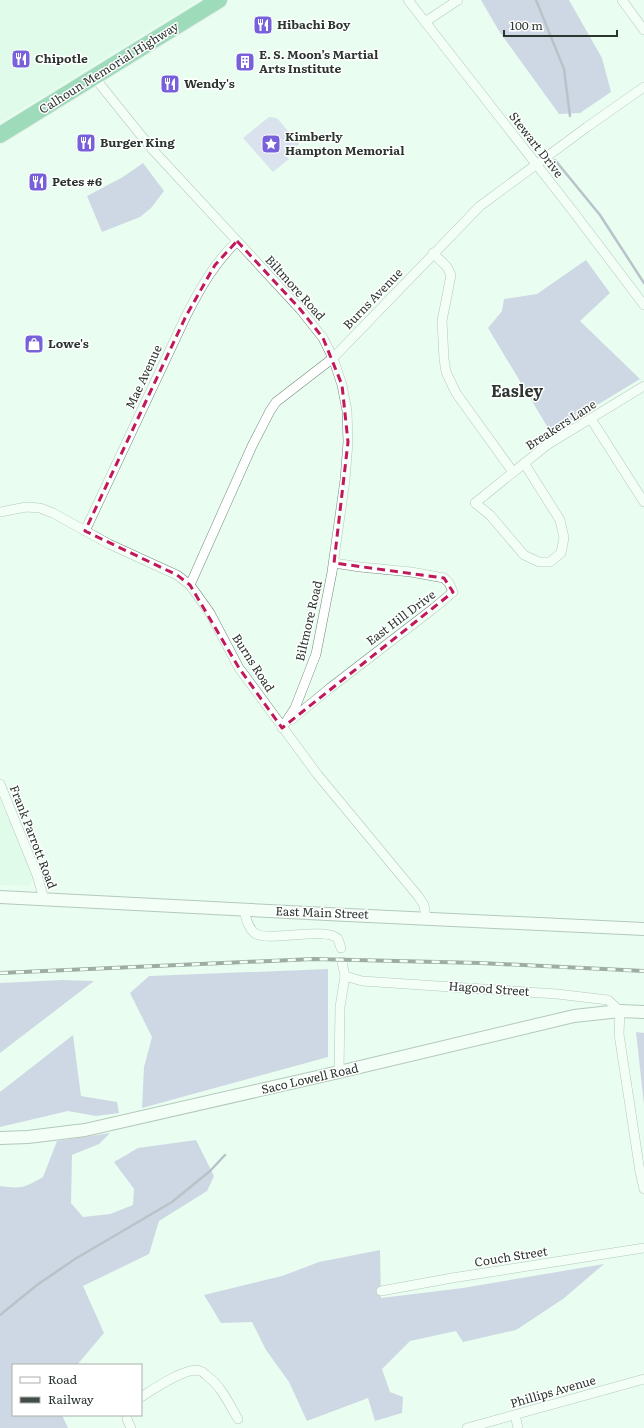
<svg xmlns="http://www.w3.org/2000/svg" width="644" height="1428" viewBox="0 0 644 1428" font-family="Literata,serif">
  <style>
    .built { fill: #d7f9e4 }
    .green { fill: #c5c2e9 }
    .forest { fill: #aeabd5 }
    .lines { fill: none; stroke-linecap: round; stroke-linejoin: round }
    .stream { stroke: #7d7d99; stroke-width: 2.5 }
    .street-casing { stroke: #728a7b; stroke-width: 10 }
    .secondary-casing { stroke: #728a7b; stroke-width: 14 }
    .highway-casing { stroke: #dddfde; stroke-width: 18 }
    .street { stroke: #fff; stroke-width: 9 }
    .secondary { stroke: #fff; stroke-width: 12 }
    .highway { stroke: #42b17a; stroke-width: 16 }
    .rail-casing { stroke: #404c45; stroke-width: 4 }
    .rail { stroke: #fff; stroke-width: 2.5; stroke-dasharray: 8; stroke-linecap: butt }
    .marked { fill: none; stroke: #c2185b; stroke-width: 3; stroke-dasharray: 8 5; stroke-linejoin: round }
    .labels { text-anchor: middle; stroke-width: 3; stroke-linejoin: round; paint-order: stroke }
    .poi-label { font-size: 12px; font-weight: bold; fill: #2c3630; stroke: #fff; text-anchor: start }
    .street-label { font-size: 12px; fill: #2c3630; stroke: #fff }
    .district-label { font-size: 16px; font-weight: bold; fill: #2c3630; stroke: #fff }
  </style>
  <rect width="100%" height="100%" fill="#e9fef1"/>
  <g class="built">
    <path d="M0,0H199L0,123Z"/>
    <path d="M0,799L34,877L29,886L0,885Z"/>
  </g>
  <path class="green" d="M269,117L277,118L299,144L286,156L289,159L273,172L243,138Z"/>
  <g class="forest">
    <path d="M481,0H569L602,58L611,92L580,113L559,114L499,31Z"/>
    <path d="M143,163L164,191L151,208L140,217L102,232L87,196L123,177Z"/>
    <path d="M586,260L610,293L580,321L640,379L551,433L488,328L502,311L504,299L537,294Z"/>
    <path d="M328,969V1057L142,1108L144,1067L152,1037L130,993L149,976Z"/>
    <path d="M62,980L94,981L0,1053V983Z"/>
    <path d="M636,1032L644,1033V1105Z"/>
    <path d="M73,1035L81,1096L117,1102L119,1113L96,1116L68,1111L0,1127V1092Z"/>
    <path d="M110,1133L99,1144L72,1155L71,1203L83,1217L110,1214L133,1205L134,1189L114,1162L138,1148L196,1140L214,1176L207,1191L159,1221L149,1254L83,1286L104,1333L77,1365H13V1415H62L68,1428H0V1186C21,1189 24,1188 43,1177L57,1141Z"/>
    <path d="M380,1250L381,1298L463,1288L604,1264L563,1299L516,1330L463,1342L456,1331L410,1341L382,1369L390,1392L403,1397L402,1413L375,1421L368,1398L307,1421L289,1382L266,1350L252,1322L221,1323L204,1295L282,1276L319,1262Z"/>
  </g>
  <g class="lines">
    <g class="stream">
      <path d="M536,0L564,69L570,116"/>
      <path d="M555,160L600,215L644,283"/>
      <path d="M0,1315L37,1285L75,1259L172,1202L210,1171L225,1155"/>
    </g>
    <defs>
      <g id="street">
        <path d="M408,0L572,210L644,305"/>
        <path d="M622,0L644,30"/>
        <path d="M425,22L458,0"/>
        <path d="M94,77L152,149L300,309L323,338L333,358L342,385L347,411L348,442L345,480L332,572L316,654L295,708L282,728"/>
        <path d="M433,253L447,267L451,275L442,321L444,359L446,372L456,393L513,472"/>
        <path d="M591,419L644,502"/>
        <path d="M524,463L560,520L564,538L561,553L550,562H539L524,555L490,515L475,503L547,445L644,386"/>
        <path d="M0,512L26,507L40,508L53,513L109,544L177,575L190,585L210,613L239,668L248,680L317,774L418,896L424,905L426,917"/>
        <path d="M85,531L186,316C201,287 213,265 237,241"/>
        <path d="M190,585L252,446L270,411L276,402L333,358L480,206L587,127L644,87"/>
        <path d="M291,720L330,688L434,608L453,592L449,583L444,578L411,572L360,567L334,563"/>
        <path d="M0,784L37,875L44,899"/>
        <path d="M244,910C246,918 248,929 256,934C270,942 327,926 338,939C339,942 340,945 341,948"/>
        <path d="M342,962L345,976L362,981L557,994L608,1000L620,1011L619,1034L640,1172L644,1189"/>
        <path d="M339,1072L340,1007L345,976"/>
        <path d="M381,1291L452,1278L644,1248"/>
        <path d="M141,1397C152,1390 187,1366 200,1371C202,1371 205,1374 207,1376C222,1387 229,1404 238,1419"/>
        <path d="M127,1415V1419L131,1428"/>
        <path d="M515,1415L518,1428"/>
        <path d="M467,1428L644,1379"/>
      </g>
      <g id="secondary">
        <path d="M0,897C215,909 429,919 644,929"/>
        <path d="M0,1138L28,1137L85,1130L339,1072L574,1016L620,1011L644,1012"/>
      </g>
      <path id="highway" d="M0,135L219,0"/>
    </defs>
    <use href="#street" class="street-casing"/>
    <use href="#secondary" class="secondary-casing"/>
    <use href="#highway" class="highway-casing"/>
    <use href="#street" class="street"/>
    <use href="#secondary" class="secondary"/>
    <use href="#highway" class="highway"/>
    <defs>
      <path id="rail" d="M0,973L313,959L480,963L644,971"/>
    </defs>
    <use href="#rail" class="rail-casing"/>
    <use href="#rail" class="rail"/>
  </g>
  <path d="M0 0H644V1428H0ZM237,241L300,309L323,338L342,385L348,442L334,563L444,578L453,592L282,728L239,668L190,585L177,575L85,531L186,316L215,265Z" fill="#e9fef1" fill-opacity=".55" fill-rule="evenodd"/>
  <path class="marked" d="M237,241L300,309L323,338L342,385L348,442L334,563L444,578L453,592L282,728L239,668L190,585L177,575L85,531L186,316L215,265Z"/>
  <defs>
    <symbol id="restaurant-square" viewBox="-11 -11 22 22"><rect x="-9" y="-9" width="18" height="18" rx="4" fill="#7860db" stroke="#fff"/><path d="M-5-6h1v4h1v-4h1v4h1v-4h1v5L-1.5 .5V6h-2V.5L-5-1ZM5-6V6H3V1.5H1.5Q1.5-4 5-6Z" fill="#fff"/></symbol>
    <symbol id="building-square" viewBox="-11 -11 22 22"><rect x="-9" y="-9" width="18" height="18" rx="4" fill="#7860db" stroke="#fff"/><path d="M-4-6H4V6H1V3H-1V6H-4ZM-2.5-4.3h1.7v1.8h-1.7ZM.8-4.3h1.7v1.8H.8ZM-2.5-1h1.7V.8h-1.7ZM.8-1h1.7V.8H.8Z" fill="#fff"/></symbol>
    <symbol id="sight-square" viewBox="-11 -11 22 22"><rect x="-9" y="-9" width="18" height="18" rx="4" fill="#7860db" stroke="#fff"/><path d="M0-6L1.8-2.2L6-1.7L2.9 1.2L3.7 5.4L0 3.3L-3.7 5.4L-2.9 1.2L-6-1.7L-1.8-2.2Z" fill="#fff"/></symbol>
    <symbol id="shop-square" viewBox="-11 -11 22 22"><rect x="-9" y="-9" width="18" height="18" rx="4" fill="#7860db" stroke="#fff"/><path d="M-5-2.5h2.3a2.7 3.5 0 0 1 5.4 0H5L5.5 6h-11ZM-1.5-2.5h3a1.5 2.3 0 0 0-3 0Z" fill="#fff"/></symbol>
  </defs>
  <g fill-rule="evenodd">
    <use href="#restaurant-square" x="252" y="14" width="22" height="22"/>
    <use href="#restaurant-square" x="10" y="48" width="22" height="22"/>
    <use href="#building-square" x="234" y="51" width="22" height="22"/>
    <use href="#restaurant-square" x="159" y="73" width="22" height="22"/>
    <use href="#restaurant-square" x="75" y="132" width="22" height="22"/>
    <use href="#sight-square" x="260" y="133" width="22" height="22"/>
    <use href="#restaurant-square" x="27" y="171" width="22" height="22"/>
    <use href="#shop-square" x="23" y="333" width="22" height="22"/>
  </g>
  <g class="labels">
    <g class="poi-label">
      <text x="277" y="29">Hibachi Boy</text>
      <text x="259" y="59">E. S. Moon’s Martial<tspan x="259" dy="14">Arts Institute</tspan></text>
      <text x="35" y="63">Chipotle</text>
      <text x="184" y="88">Wendy's</text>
      <text x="285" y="141">Kimberly<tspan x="285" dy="14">Hampton Memorial</tspan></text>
      <text x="100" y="147">Burger King</text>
      <text x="52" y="186">Petes #6</text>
      <text x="48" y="348">Lowe's</text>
    </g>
    <g class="street-label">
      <text transform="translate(109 68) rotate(-32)" y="4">Calhoun Memorial Highway</text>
      <text transform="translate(536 145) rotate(52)" y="4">Stewart Drive</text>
      <text transform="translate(295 288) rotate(48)" y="4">Biltmore Road</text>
      <text transform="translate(373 299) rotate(-46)" y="4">Burns Avenue</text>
      <text transform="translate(144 377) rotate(-65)" y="4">Mae Avenue</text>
      <text transform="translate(561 425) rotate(-33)" y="4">Breakers Lane</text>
      <text transform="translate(401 618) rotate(-37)" y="4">East Hill Drive</text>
      <text transform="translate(309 621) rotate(-77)" y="4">Biltmore Road</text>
      <text transform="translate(253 663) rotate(57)" y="4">Burns Road</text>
      <text transform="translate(33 837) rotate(69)" y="4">Frank Parrott Road</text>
      <text transform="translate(322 913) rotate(2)" y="4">East Main Street</text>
      <text transform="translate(489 989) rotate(4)" y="4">Hagood Street</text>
      <text transform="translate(310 1079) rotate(-13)" y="4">Saco Lowell Road</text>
      <text transform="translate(511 1257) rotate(-9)" y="4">Couch Street</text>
      <text transform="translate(553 1392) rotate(-16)" y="4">Phillips Avenue</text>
    </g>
    <g class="district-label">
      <text x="517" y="397">Easley</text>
    </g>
  </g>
  <rect x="12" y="1364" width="130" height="52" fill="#ffffff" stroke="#abafac"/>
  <rect x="20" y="1377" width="20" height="6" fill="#ffffff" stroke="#abafac"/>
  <text x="48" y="1384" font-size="12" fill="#2c3630">Road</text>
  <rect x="20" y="1397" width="20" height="6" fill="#404c45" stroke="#abafac"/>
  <text x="48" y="1404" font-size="12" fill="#2c3630">Railway</text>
  <path d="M504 30v6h113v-6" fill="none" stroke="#2c3630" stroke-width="2"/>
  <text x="510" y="30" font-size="12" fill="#2c3630" stroke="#ffffff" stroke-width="3" paint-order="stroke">100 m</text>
</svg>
